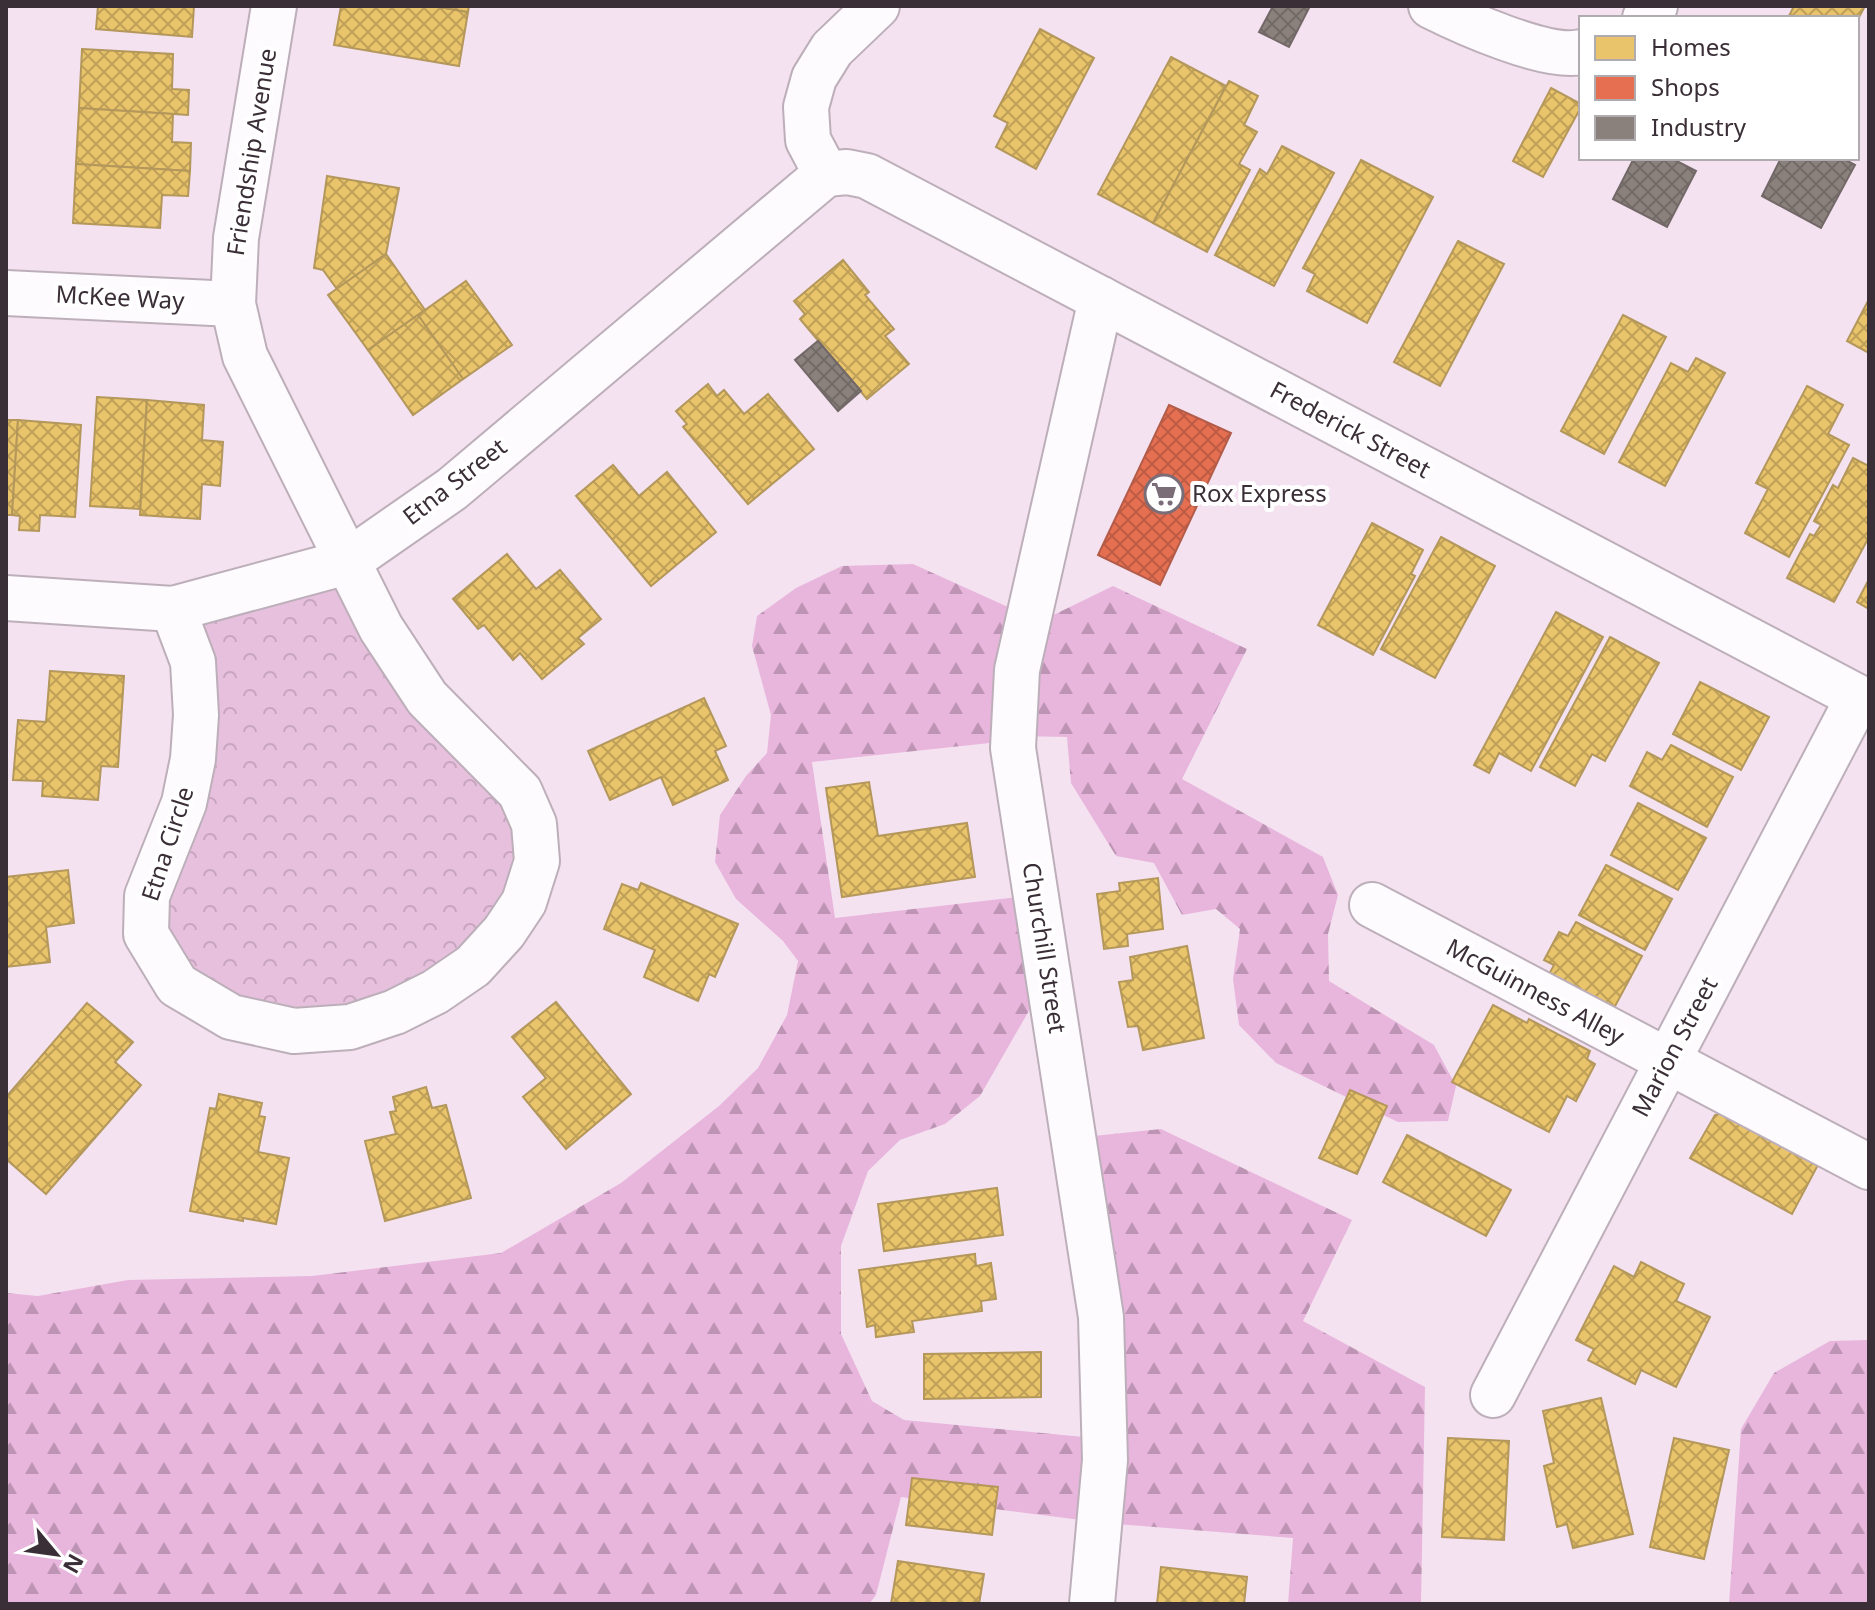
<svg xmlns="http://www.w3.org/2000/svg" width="1875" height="1610" viewBox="0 0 1875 1610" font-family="'Noto Sans',sans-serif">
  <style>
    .forest { fill: url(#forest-firs) }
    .park { fill: url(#park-crowns) }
    .homes { fill: url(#homes-cross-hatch); stroke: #b4975b; stroke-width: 2 }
    .shops { fill: url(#shops-cross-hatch); stroke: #b35c49; stroke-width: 2 }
    .industry { fill: url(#industry-cross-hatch); stroke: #726867; stroke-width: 2 }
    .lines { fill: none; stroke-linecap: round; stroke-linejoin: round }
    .minor-casing { stroke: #bdafba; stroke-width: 48 }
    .minor { stroke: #fdfbfd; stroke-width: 44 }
    .labels { text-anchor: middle; stroke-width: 8; stroke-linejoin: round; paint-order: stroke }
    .street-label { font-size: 24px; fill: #3a2e37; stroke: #fff }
    .poi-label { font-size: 24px; fill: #3a2e37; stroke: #fff; text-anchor: start }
  </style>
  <defs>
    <pattern id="forest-firs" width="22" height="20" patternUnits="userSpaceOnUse" patternTransform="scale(2)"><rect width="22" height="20" fill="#e8b6dd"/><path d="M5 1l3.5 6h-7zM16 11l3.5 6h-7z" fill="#bd94b4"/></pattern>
    <pattern id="park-crowns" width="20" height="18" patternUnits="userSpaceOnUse" patternTransform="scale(2)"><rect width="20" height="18" fill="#e7c0de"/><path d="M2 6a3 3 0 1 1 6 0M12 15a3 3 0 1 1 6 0" fill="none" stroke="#c7a5bf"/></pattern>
    <pattern id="homes-cross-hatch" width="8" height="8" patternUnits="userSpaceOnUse" patternTransform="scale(2)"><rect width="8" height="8" fill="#e9c46a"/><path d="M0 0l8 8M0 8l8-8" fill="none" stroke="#bea058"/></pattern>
    <pattern id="shops-cross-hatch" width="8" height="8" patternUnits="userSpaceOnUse" patternTransform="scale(2)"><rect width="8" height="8" fill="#e76f51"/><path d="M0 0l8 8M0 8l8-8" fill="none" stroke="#bc5c44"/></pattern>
    <pattern id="industry-cross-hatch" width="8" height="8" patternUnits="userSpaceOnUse" patternTransform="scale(2)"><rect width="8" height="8" fill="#8a817c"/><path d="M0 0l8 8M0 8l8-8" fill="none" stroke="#726a66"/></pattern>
  </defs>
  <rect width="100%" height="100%" fill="#f4e2f0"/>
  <g class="forest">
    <path d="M913,564L1019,612L999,742L812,762L835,918L1019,897L1034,1002L980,1096L945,1124L900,1140L868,1171L841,1246V1334L872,1401L904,1420L1084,1437L1081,1520L901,1497L876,1595L869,1604H6V1293L38,1296L128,1280L312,1276L501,1253L621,1183L719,1106L758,1068L787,1015L798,961L783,941L736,899L715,862L720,815L746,776L767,753L771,715L752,646L757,616L796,588L842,566Z"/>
    <path d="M1113,586L1247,649L1182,779L1323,857L1338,895L1328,934L1329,981L1434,1045L1456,1086L1448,1121L1398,1122L1276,1063L1239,1025L1233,979L1240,929L1216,909L1182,915L1154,863L1116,856L1071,783L1067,737L1019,736L1039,622Z"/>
    <path d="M1161,1129L1352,1220L1303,1321L1425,1387L1421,1604H1288L1293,1538L1104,1523L1074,1138Z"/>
    <path d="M1869,1340V1604H1729L1741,1429L1774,1373L1830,1341Z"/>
  </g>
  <path class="park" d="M347,562L534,824L504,932L350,1027L177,985L147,896L184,803L173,609Z"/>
  <g class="homes">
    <path d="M98,6H210H194L192,37L96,29Z"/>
    <path d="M341,6H433L468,12L459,66L334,45Z"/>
    <path d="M433,6H469L468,12Z"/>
    <path d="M1794,6H1865L1857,21V18H1788Z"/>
    <path d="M1040,29L1094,58L1036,169L996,147L1008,123L994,116Z"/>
    <path d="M82,49L173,54L172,89L189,90L188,115L79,108Z"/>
    <path d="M1171,57L1226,86L1153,223L1098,194Z"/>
    <path d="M1229,81L1258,96L1244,125L1257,132L1239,164L1250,170L1207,252L1153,223Z"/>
    <path d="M1551,88L1581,104V107L1543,177L1513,161Z"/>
    <path d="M79,108L173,114L172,142L191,143L190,171L76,164Z"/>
    <path d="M1282,146L1334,173L1274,286L1215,255L1260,169L1267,174Z"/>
    <path d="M1361,160L1433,197L1367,323L1307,291L1315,274L1303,268Z"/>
    <path d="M76,164L190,171L188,196L162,195L160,228L73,223Z"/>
    <path d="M327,176L399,188L386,254L337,289L323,270L314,268Z"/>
    <path d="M1458,241L1504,264L1440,386L1394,362Z"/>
    <path d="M386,254L425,310L368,350L328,295Z"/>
    <path d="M843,260L869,292L865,295L894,329L885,336L909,364L867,399L800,319L805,314L794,301Z"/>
    <path d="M466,281L512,345L463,379L418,315Z"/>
    <path d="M1869,299V353L1847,341Z"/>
    <path d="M418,315L463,379L413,415L368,350Z"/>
    <path d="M1623,315L1666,337L1604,454L1561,431Z"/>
    <path d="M1696,358L1725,373L1665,486L1619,462L1671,363L1688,372Z"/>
    <path d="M708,384L717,396L724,390L744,414L768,394L814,449L748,504L683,427L687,424L676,411Z"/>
    <path d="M1807,386L1843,405L1828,434L1849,445L1789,557L1745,533L1768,489L1756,483Z"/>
    <path d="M97,397L147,400L140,509L90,506Z"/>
    <path d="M147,400L204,405L202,440L223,442L220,486L202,484L200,519L140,515Z"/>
    <path d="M6,420H18L12,515H6Z"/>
    <path d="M18,420L81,425L75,517L40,515L39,531L19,530L20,516L12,515Z"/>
    <path d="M1853,458L1869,466V537L1834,602L1787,578L1810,534L1814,536L1821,525L1814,521L1833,485L1838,488Z"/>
    <path d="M613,465L639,496L667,472L716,532L651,586L576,496Z"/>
    <path d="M1372,523L1423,550L1411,574L1415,576L1373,655L1318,625Z"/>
    <path d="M1441,537L1495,566L1435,678L1381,649Z"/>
    <path d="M507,554L536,589L560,570L601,619L578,638L584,644L542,679L520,653L513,660L484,625L478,629L453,599Z"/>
    <path d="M1869,579V609L1857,602Z"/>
    <path d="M1556,612L1603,637L1531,771L1499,753L1489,773L1474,765Z"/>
    <path d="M1610,637L1659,663L1605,761L1592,754L1575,786L1540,767Z"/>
    <path d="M50,671L124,676L118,767L101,766L98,800L42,796L43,781L13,780L18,720L46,722Z"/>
    <path d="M1700,682L1769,717L1741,770L1673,734Z"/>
    <path d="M704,698L726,746L715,751L728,780L673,805L661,777L610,800L588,751Z"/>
    <path d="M1671,745L1733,777L1707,827L1630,786L1647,752L1662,760Z"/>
    <path d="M869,782L878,836L967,823L975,877L842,897L826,788Z"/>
    <path d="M1638,803L1706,838L1678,890L1611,855Z"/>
    <path d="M1606,865L1672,899L1645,950L1579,915Z"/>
    <path d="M68,870L74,923L46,927L50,962L6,967V877Z"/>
    <path d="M1158,878L1163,929L1127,934L1128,946L1104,949L1097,894L1120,891L1119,883Z"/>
    <path d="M641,883L738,924L715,977L709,974L698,1001L644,977L655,950L604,929L622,884L638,890Z"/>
    <path d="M1576,922L1642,956L1613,1010L1548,976L1554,965L1544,960L1559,932L1568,936Z"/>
    <path d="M1187,946L1204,1038L1143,1050L1138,1026L1128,1027L1119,982L1133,980L1130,957Z"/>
    <path d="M556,1002L631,1094L566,1149L523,1097L546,1078L512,1037Z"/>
    <path d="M87,1003L133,1042L115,1062L141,1085L46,1194L6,1159V1097Z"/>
    <path d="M1493,1005L1527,1023L1529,1019L1590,1051L1587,1059L1595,1064L1576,1101L1567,1096L1549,1132L1452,1082Z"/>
    <path d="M426,1087L432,1108L446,1105L471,1198L385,1221L365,1141L396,1134L390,1112L396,1111L393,1097Z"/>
    <path d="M1350,1090L1387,1106L1357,1174L1319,1158Z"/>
    <path d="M219,1094L262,1103L259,1116L265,1117L258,1152L289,1158L276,1224L243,1218V1221L190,1211L210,1108L216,1109Z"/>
    <path d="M1726,1112L1819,1163L1792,1214L1690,1158L1715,1115Z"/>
    <path d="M1407,1135L1511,1190L1486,1236L1383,1182Z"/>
    <path d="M997,1188L1003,1235L884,1251L878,1204Z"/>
    <path d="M975,1254L976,1266L991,1263L996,1299L981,1301L982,1311L912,1321L914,1332L876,1337L875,1325L867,1327L859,1270Z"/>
    <path d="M1641,1262L1684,1284L1676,1301L1710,1317L1676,1387L1641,1370L1635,1384L1588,1360L1594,1349L1576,1340L1614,1266L1634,1277Z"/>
    <path d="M1041,1352V1397L924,1399V1354Z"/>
    <path d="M1601,1398L1633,1534L1573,1548L1567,1524L1557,1527L1544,1466L1554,1463L1543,1411Z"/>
    <path d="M1448,1438L1509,1441L1504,1540L1442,1537Z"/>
    <path d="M1674,1438L1729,1450L1704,1559L1650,1547Z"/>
    <path d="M912,1478L998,1487L992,1535L906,1525Z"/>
    <path d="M898,1561L984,1574L979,1604H891Z"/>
    <path d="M1161,1567L1247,1577L1244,1604H1157Z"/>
  </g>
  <path class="shops" d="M1169,405L1231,433L1160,585L1098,555Z"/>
  <g class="industry">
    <path d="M1273,6H1310L1289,47L1259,32Z"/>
    <path d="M1634,158H1671L1696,171L1667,227L1613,199Z"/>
    <path d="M1781,158H1842L1855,165L1821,228L1762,196Z"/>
    <path d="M818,341L861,391L838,411L795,360Z"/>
  </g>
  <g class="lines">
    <defs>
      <g id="minor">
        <path d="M1431,6C1463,22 1547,60 1581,52"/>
        <path d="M1645,18L1655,6"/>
        <path d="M826,174L847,172L867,176L1869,703"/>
        <path d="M826,174L808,140L806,107L814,78L832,49L877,6"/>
        <path d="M6,293L233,304"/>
        <path d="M6,598L173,609L347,562L452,489L826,174"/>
        <path d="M173,609L193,662L196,715L193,759L184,803L147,896L146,934L177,985L231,1017L294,1031L350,1027L395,1012L435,992L473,966L504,932L524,902L537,861L534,824L520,792L427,698L381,628L245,356L233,304L236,238L274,6"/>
        <path d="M1372,905L1869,1167"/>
        <path d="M1493,1395L1858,698"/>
        <path d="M1092,1604L1105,1460L1101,1317L1013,748L1017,670L1101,299"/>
      </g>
    </defs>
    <use href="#minor" class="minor-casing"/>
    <use href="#minor" class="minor"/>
  </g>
  <defs>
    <symbol id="supermarket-ring" viewBox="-11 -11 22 22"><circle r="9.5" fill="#fff" stroke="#7b6d78" stroke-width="1.5"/><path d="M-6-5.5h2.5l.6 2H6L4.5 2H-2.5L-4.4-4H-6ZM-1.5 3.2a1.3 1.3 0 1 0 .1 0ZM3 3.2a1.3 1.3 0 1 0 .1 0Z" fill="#7b6d78"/></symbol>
  </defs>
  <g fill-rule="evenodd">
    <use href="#supermarket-ring" x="1142" y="472" width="44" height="44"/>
  </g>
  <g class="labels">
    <g class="street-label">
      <text transform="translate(252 152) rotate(-81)" y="8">Friendship Avenue</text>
      <text transform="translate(120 298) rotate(3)" y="8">McKee Way</text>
      <text transform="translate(1350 430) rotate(28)" y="8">Frederick Street</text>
      <text transform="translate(455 482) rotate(-38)" y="8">Etna Street</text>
      <text transform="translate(168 844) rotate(-72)" y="8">Etna Circle</text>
      <text transform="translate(1044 948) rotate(81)" y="8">Churchill Street</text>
      <text transform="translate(1535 992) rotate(28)" y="8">McGuinness Alley</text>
      <text transform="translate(1675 1047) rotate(-62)" y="8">Marion Street</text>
    </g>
    <g class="poi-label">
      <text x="1192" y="502">Rox Express</text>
    </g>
  </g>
  <rect width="1875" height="1610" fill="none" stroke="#3a2e37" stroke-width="16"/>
  <rect x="1579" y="16" width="280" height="144" fill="#ffffff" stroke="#b0abaf" stroke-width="2"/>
  <rect x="1595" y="36" width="40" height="24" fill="#e9c46a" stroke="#b0abaf" stroke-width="2"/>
  <text x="1651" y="56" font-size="24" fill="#3a2e37">Homes</text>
  <rect x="1595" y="76" width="40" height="24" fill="#e76f51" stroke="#b0abaf" stroke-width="2"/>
  <text x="1651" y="96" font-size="24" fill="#3a2e37">Shops</text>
  <rect x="1595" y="116" width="40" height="24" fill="#8a817c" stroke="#b0abaf" stroke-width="2"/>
  <text x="1651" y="136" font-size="24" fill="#3a2e37">Industry</text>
  <g transform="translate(56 1554) rotate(119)" stroke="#ffffff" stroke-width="6" paint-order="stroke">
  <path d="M0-6L14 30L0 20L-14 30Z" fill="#3a2e37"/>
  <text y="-12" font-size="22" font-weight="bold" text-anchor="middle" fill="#3a2e37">N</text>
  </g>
</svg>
